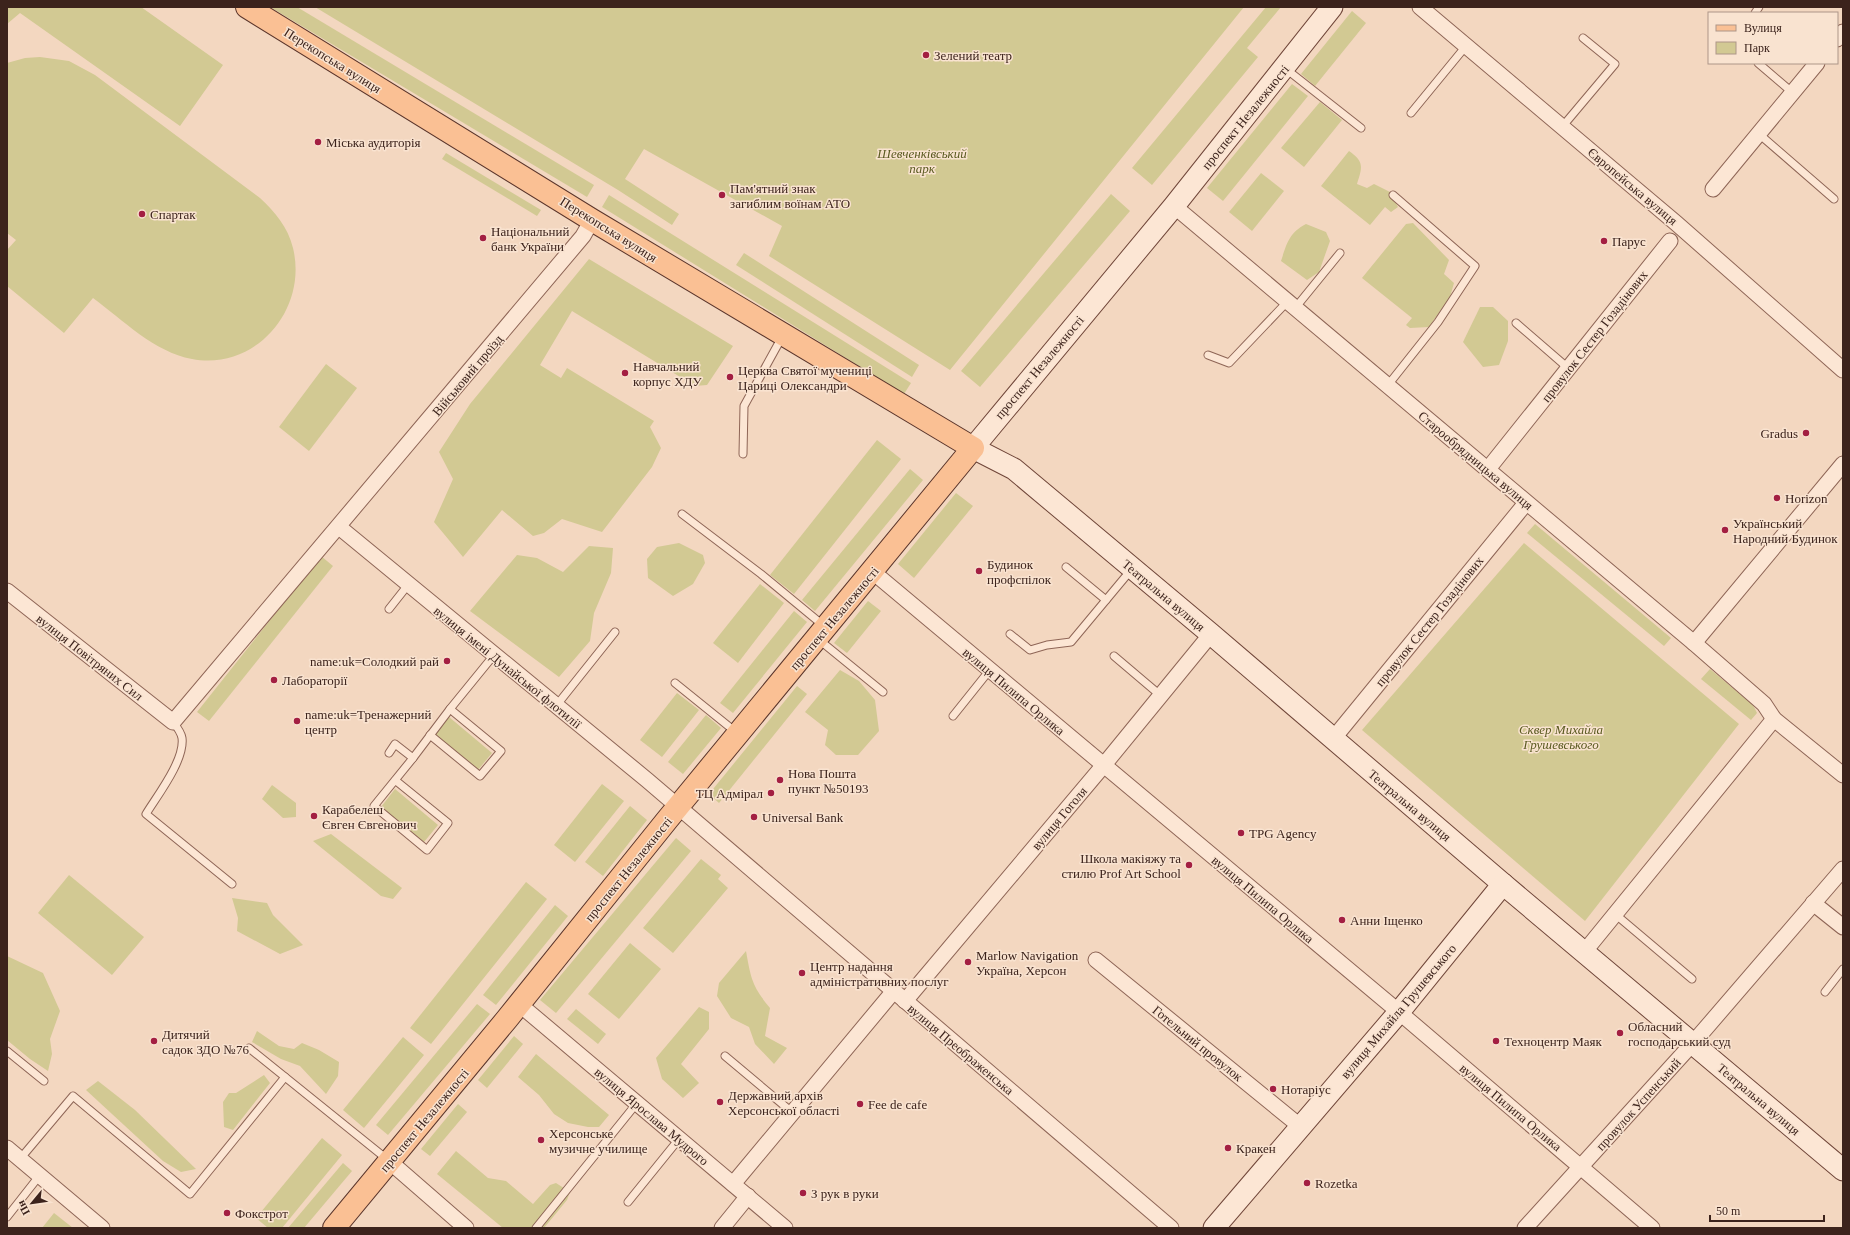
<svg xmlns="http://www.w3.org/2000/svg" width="1850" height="1235" viewBox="0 0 1850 1235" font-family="'Times New Roman',serif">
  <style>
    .green { fill: #d2c993 }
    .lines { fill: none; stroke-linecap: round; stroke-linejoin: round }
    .lane-casing { stroke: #8e6556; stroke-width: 9 }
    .street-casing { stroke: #8e6556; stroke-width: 17 }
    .secondary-casing { stroke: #704639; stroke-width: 23 }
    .primary-casing { stroke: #5b352b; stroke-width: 24 }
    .lane { stroke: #fce6d4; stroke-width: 7 }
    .street { stroke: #fce6d4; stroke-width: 15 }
    .secondary { stroke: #fce6d4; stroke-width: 21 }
    .primary { stroke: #fac094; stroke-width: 22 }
    .poi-dot { fill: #a31f42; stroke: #f9e3d0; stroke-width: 1.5 }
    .labels { text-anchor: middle; stroke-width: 3; stroke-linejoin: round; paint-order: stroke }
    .poi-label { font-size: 13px; fill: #3c231c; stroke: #f9e3d0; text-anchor: start }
    .street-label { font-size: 13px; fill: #3c231c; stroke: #f9e3d0 }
    .park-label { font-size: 13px; font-style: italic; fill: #5a5a20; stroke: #f9e3d0 }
  </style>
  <rect width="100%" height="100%" fill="#f3d7c0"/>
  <g class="green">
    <path d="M7,7H141L223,65L180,126L20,13L7,24Z"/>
    <path d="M270,7H297L594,185L587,197Z"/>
    <path d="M315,7H1244L950,370L769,256L782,226L644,149L625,179L679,214L672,225L618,190Z"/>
    <path d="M1266,7H1281L1247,48L1258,57L1152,185L1132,168Z"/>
    <path d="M1352,11L1366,23L1315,86L1301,74Z"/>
    <path d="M40,57L69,61L95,75L260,198C275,212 288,227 293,248C308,309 256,371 192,359C154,352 123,320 93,298L64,333L7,286V250L16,240L7,233V63L25,58Z"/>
    <path d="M1292,84L1308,96L1223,201L1207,188Z"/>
    <path d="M1320,102L1342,120L1304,167L1281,148Z"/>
    <path d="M1349,151C1365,162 1362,168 1357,184L1367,188L1374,184L1390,192L1398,207L1391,212L1385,207L1370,225L1321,186Z"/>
    <path d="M446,153L541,210L537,216L442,159Z"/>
    <path d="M1261,173L1284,191L1252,231L1229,212Z"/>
    <path d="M1111,194L1130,211L980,387L961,371Z"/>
    <path d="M609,195L911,383L904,394L602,207Z"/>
    <path d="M1413,223L1449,260L1444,274L1454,283L1450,297L1429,327L1410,328L1406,325L1412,318L1362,278L1406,224Z"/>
    <path d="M1306,224L1326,232L1330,241L1319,272L1307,280L1281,261C1287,243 1289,233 1306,224Z"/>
    <path d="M744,253L919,365L912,377L736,265Z"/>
    <path d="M589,259L733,346L707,385L695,386L572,311L540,365L561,378L567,368L654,421L650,427L661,448L652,467L602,532L562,519L544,533L533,536L502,510L463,557L434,522L453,479L439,452L470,404Z"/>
    <path d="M1480,307H1493L1508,321V341L1499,365L1483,367L1463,342Z"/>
    <path d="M326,364L357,388L309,451L279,427Z"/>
    <path d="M877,440L901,459L794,594L770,575Z"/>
    <path d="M910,469L923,480L815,611L802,600Z"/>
    <path d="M956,493L973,506L914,578L898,564Z"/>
    <path d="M1535,524L1671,638L1664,646L1527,533Z"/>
    <path d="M679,543L703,555L705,563L693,584L673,596L648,578L647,559L657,547Z"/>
    <path d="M1524,543L1739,724L1585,921L1362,730Z"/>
    <path d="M589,546L613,548L611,573L594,613L590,641L559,677L470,611L517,555L537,558L563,572Z"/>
    <path d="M321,556L333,566L209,721L197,712Z"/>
    <path d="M760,584L784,603L738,663L713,643Z"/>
    <path d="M868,601L881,611L847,653L834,643Z"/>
    <path d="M794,611L807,622L733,713L720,703Z"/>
    <path d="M1710,669L1753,705L1757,713L1751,720L1701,679Z"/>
    <path d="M840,670L859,681L875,700L879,731L858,755H836L825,745L828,730L805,712Z"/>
    <path d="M797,686L807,694L719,803L709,794Z"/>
    <path d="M677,693L699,710L662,757L640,740Z"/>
    <path d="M706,715L721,728L683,774L668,762Z"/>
    <path d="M449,717L492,753L478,770L435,735Z"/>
    <path d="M602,784L624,801L575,862L554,845Z"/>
    <path d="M272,785L296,803V817L283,818L262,799Z"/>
    <path d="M395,789L438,825L424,842L381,807Z"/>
    <path d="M630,806L647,820L603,876L585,862Z"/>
    <path d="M331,834L402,888L393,899L381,896L313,841Z"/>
    <path d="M676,838L691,851L556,1013L540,1000Z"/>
    <path d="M701,859L721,875L718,879L728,888L673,953L643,928Z"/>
    <path d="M69,875L144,937L112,975L38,913Z"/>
    <path d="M526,882L547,899L431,1044L410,1028Z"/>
    <path d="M232,898L267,903L273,915L303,945L280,954L237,931L238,918Z"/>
    <path d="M555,905L568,916L496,1005L483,995Z"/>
    <path d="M630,943L661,969L619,1019L588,994Z"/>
    <path d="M746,951C751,979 752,986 770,1008L765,1036L787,1048L774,1064L755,1044L749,1027L731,1018L717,996L719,983Z"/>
    <path d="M7,956L43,973L60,1011L50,1039L52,1054L48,1071L30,1059L7,1040Z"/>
    <path d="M477,1004L490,1014L388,1135L376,1125Z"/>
    <path d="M699,1007L709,1012V1029L681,1064L699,1083L683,1098L662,1079L656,1058Z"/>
    <path d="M576,1009L606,1034L598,1044L567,1019Z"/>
    <path d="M257,1031L279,1046L294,1049L302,1043L319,1050L339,1062L338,1076L326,1094L300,1066L281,1059L252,1042Z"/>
    <path d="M514,1036L523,1044L487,1088L478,1080Z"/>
    <path d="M403,1037L424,1055L364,1128L343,1110Z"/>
    <path d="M536,1054L609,1115L599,1127H588L568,1123L554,1114L539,1095L518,1077Z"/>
    <path d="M264,1075L270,1083L233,1130L224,1127L223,1102L229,1093H236Z"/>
    <path d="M98,1081L135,1110L196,1169L181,1172L163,1161L86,1090Z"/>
    <path d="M458,1104L467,1112L430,1156L421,1149Z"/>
    <path d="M322,1138L342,1155L282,1228H268L256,1218Z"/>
    <path d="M456,1151L488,1178L506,1181L533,1204L550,1185L556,1183L570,1192L567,1200L544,1228H503L437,1174Z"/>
    <path d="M343,1163L352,1171L304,1228H288Z"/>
    <path d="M54,1213L73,1228H42Z"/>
  </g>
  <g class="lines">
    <defs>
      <g id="lane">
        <path d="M1755,13L1759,7"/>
        <path d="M1758,63L1793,93"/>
        <path d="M1286,69L1361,128"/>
        <path d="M1411,113L1466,46"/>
        <path d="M1562,127L1615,64L1583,38"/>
        <path d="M1759,134L1834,199"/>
        <path d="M1296,307L1340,253"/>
        <path d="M1516,323L1568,368"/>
        <path d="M1208,355L1229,363L1288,301"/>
        <path d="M1388,385L1438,322L1475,266L1393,195"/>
        <path d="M743,454L744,406L782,337"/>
        <path d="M682,514L761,574L824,626"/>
        <path d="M1066,567L1106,600L1131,570"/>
        <path d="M389,609L408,585"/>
        <path d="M1010,634L1030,650L1047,645L1071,642L1106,600"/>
        <path d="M818,639L883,692"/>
        <path d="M1114,656L1160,695"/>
        <path d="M675,683L737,733"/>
        <path d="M556,706L615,632"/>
        <path d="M953,716L989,671"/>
        <path d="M173,722C177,727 181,732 182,738C185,760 157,796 146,814L232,884"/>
        <path d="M430,735L480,776L501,751L450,709L494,655"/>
        <path d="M389,753L395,744L413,758L450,709"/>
        <path d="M395,780L448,823L427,850L374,806L413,758"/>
        <path d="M1615,914L1692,979"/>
        <path d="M1825,992L1843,969"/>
        <path d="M249,1048L388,1160"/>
        <path d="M7,1051L44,1081"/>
        <path d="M725,1056L793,1113"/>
        <path d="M20,1159L73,1096L190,1194L285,1077"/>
        <path d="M628,1202L679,1139"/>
        <path d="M7,1217L40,1175"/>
        <path d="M536,1228L637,1103"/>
      </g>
      <g id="street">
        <path d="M1420,7L1676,223L1843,370"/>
        <path d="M1837,39L1843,32"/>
        <path d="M1713,189L1817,63"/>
        <path d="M1174,206L1694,643L1764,704L1774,719L1843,775"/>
        <path d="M1488,469L1670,241"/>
        <path d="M339,527L647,780L1171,1228"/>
        <path d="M873,572L1399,1012L1652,1228"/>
        <path d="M7,591L173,722L583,236L592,220"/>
        <path d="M1694,643L1843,464"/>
        <path d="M1333,739L1526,503"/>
        <path d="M1813,903L1843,927"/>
        <path d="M1585,951L1774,719"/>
        <path d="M1096,960L1301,1127"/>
        <path d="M905,1001L1103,766L1211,634"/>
        <path d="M519,1004L785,1228"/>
        <path d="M7,1148L102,1228"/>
        <path d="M389,1161L466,1228"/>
        <path d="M733,1184L893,992"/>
        <path d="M722,1228L748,1196"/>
        <path d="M1525,1228L1693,1043L1843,869"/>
      </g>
      <g id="secondary">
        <path d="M1332,7L1174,206L973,448L1014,469L1211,634L1503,884L1843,1170"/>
        <path d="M1214,1228L1399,1012L1503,884"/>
      </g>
      <path id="primary" d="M247,7L592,220L973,448L667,820L507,1019L334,1228"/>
    </defs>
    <use href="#lane" class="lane-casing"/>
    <use href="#street" class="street-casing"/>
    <use href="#secondary" class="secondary-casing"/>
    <use href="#primary" class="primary-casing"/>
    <use href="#lane" class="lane"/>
    <use href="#street" class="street"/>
    <use href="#secondary" class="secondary"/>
    <use href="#primary" class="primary"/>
  </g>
  <g class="poi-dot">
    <circle cx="926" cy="55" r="4"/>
    <circle cx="318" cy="142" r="4"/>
    <circle cx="722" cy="195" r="4"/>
    <circle cx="142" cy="214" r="4"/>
    <circle cx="483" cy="238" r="4"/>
    <circle cx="1604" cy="241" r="4"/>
    <circle cx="625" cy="373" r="4"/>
    <circle cx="730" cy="377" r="4"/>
    <circle cx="1806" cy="433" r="4"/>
    <circle cx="1777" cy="498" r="4"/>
    <circle cx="1725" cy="530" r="4"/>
    <circle cx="979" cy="571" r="4"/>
    <circle cx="447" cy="661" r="4"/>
    <circle cx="274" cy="680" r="4"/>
    <circle cx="297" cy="721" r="4"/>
    <circle cx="780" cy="780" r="4"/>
    <circle cx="771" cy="793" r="4"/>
    <circle cx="314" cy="816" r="4"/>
    <circle cx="754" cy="817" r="4"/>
    <circle cx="1241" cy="833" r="4"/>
    <circle cx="1189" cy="865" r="4"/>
    <circle cx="1342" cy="920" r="4"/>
    <circle cx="968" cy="962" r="4"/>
    <circle cx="802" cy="973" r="4"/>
    <circle cx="1620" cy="1033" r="4"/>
    <circle cx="154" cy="1041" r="4"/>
    <circle cx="1496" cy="1041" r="4"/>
    <circle cx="1273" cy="1089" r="4"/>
    <circle cx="720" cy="1102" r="4"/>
    <circle cx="860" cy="1104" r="4"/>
    <circle cx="541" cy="1140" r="4"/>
    <circle cx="1228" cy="1148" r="4"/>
    <circle cx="1307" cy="1183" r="4"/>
    <circle cx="803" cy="1193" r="4"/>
    <circle cx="227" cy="1213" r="4"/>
  </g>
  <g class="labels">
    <g class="poi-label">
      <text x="934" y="60">Зелений театр</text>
      <text x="326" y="147">Міська аудиторія</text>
      <text x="730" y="193">Пам'ятний знак<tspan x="730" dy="15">загиблим воїнам АТО</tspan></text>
      <text x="150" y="219">Спартак</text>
      <text x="491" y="236">Національний<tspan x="491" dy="15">банк України</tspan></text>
      <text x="1612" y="246">Парус</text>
      <text x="633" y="371">Навчальний<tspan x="633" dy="15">корпус ХДУ</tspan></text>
      <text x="738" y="375">Церква Святої мучениці<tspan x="738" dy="15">Цариці Олександри</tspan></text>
      <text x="1798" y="438" text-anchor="end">Gradus</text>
      <text x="1785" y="503">Horizon</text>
      <text x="1733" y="528">Український<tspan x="1733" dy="15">Народний Будинок</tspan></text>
      <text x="987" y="569">Будинок<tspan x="987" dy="15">профспілок</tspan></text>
      <text x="439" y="666" text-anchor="end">name:uk=Солодкий рай</text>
      <text x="282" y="685">Лабораторії</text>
      <text x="305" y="719">name:uk=Тренажерний<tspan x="305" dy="15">центр</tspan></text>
      <text x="788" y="778">Нова Пошта<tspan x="788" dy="15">пункт №50193</tspan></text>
      <text x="763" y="798" text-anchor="end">ТЦ Адмірал</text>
      <text x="322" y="814">Карабелеш<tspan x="322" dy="15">Євген Євгенович</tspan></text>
      <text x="762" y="822">Universal Bank</text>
      <text x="1249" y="838">TPG Agency</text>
      <text x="1181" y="863" text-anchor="end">Школа макіяжу та<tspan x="1181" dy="15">стилю Prof Art School</tspan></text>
      <text x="1350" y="925">Анни Іщенко</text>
      <text x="976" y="960">Marlow Navigation<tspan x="976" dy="15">Україна, Херсон</tspan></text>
      <text x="810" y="971">Центр надання<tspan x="810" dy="15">адміністративних послуг</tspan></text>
      <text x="1628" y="1031">Обласний<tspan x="1628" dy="15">господарський суд</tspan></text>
      <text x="162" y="1039">Дитячий<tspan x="162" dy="15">садок ЗДО №76</tspan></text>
      <text x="1504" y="1046">Техноцентр Маяк</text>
      <text x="1281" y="1094">Нотаріус</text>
      <text x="728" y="1100">Державний архів<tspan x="728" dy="15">Херсонської області</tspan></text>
      <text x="868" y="1109">Fee de cafe</text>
      <text x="549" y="1138">Херсонське<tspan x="549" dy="15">музичне училище</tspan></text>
      <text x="1236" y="1153">Кракен</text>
      <text x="1315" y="1188">Rozetka</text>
      <text x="811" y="1198">З рук в руки</text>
      <text x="235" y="1218">Фокстрот</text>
    </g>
    <g class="street-label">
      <text transform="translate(333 60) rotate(32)" y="5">Перекопська вулиця</text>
      <text transform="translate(1245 117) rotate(-51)" y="5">проспект Незалежності</text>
      <text transform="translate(1633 186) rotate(40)" y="5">Європейська вулиця</text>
      <text transform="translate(609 229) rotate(32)" y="5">Перекопська вулиця</text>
      <text transform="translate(1594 336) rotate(-52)" y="5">провулок Сестер Гозадінових</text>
      <text transform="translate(1039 367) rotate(-50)" y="5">проспект Незалежності</text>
      <text transform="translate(467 375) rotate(-50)" y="5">Військовий проїзд</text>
      <text transform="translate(1476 460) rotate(40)" y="5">Старообрядницька вулиця</text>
      <text transform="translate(1164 595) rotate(40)" y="5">Театральна вулиця</text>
      <text transform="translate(834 618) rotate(-50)" y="5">проспект Незалежності</text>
      <text transform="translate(1429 621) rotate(-51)" y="5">провулок Сестер Гозадінових</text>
      <text transform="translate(90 657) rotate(38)" y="5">вулиця Повітряних Сил</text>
      <text transform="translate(508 667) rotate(39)" y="5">вулиця імені Дунайської флотилії</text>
      <text transform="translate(1014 691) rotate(40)" y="5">вулиця Пилипа Орлика</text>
      <text transform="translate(1410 805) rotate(40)" y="5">Театральна вулиця</text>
      <text transform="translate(1059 818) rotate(-50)" y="5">вулиця Гоголя</text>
      <text transform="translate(628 869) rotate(-51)" y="5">проспект Незалежності</text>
      <text transform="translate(1263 899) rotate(40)" y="5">вулиця Пилипа Орлика</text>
      <text transform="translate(1398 1011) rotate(-50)" y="5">вулиця Михайла Грушевського</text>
      <text transform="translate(1198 1043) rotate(39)" y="5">Готельний провулок</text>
      <text transform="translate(961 1049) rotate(40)" y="5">вулиця Преображенська</text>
      <text transform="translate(1759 1099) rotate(40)" y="5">Театральна вулиця</text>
      <text transform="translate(1638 1104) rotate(-48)" y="5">провулок Успенський</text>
      <text transform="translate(1511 1107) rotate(40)" y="5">вулиця Пилипа Орлика</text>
      <text transform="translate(652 1116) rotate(40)" y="5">вулиця Ярослава Мудрого</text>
      <text transform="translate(424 1120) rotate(-50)" y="5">проспект Незалежності</text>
    </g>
    <g class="park-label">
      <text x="922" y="158">Шевченківський<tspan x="922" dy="15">парк</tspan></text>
      <text x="1561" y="734">Сквер Михайла<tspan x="1561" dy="15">Грушевського</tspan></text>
    </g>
  </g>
  <rect width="1850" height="1235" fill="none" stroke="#3c231c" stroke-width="16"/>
  <rect x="1708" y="12" width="130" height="52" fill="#f9e3d0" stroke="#ad9688"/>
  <rect x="1716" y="25" width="20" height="6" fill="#fac094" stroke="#ad9688"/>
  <text x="1744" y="32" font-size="12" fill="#3c231c">Вулиця</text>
  <rect x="1716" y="42" width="20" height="12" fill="#d2c993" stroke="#ad9688"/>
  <text x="1744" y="52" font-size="12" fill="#3c231c">Парк</text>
  <g transform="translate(32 1203) rotate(241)" stroke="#f9e3d0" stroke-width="3" paint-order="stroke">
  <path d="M0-3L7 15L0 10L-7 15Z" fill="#3c231c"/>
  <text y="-6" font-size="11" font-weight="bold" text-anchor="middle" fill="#3c231c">Пн</text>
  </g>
  <path d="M1710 1215v6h114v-6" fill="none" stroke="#3c231c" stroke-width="2"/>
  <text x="1716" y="1215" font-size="12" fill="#3c231c" stroke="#f9e3d0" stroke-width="3" paint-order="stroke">50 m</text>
</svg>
